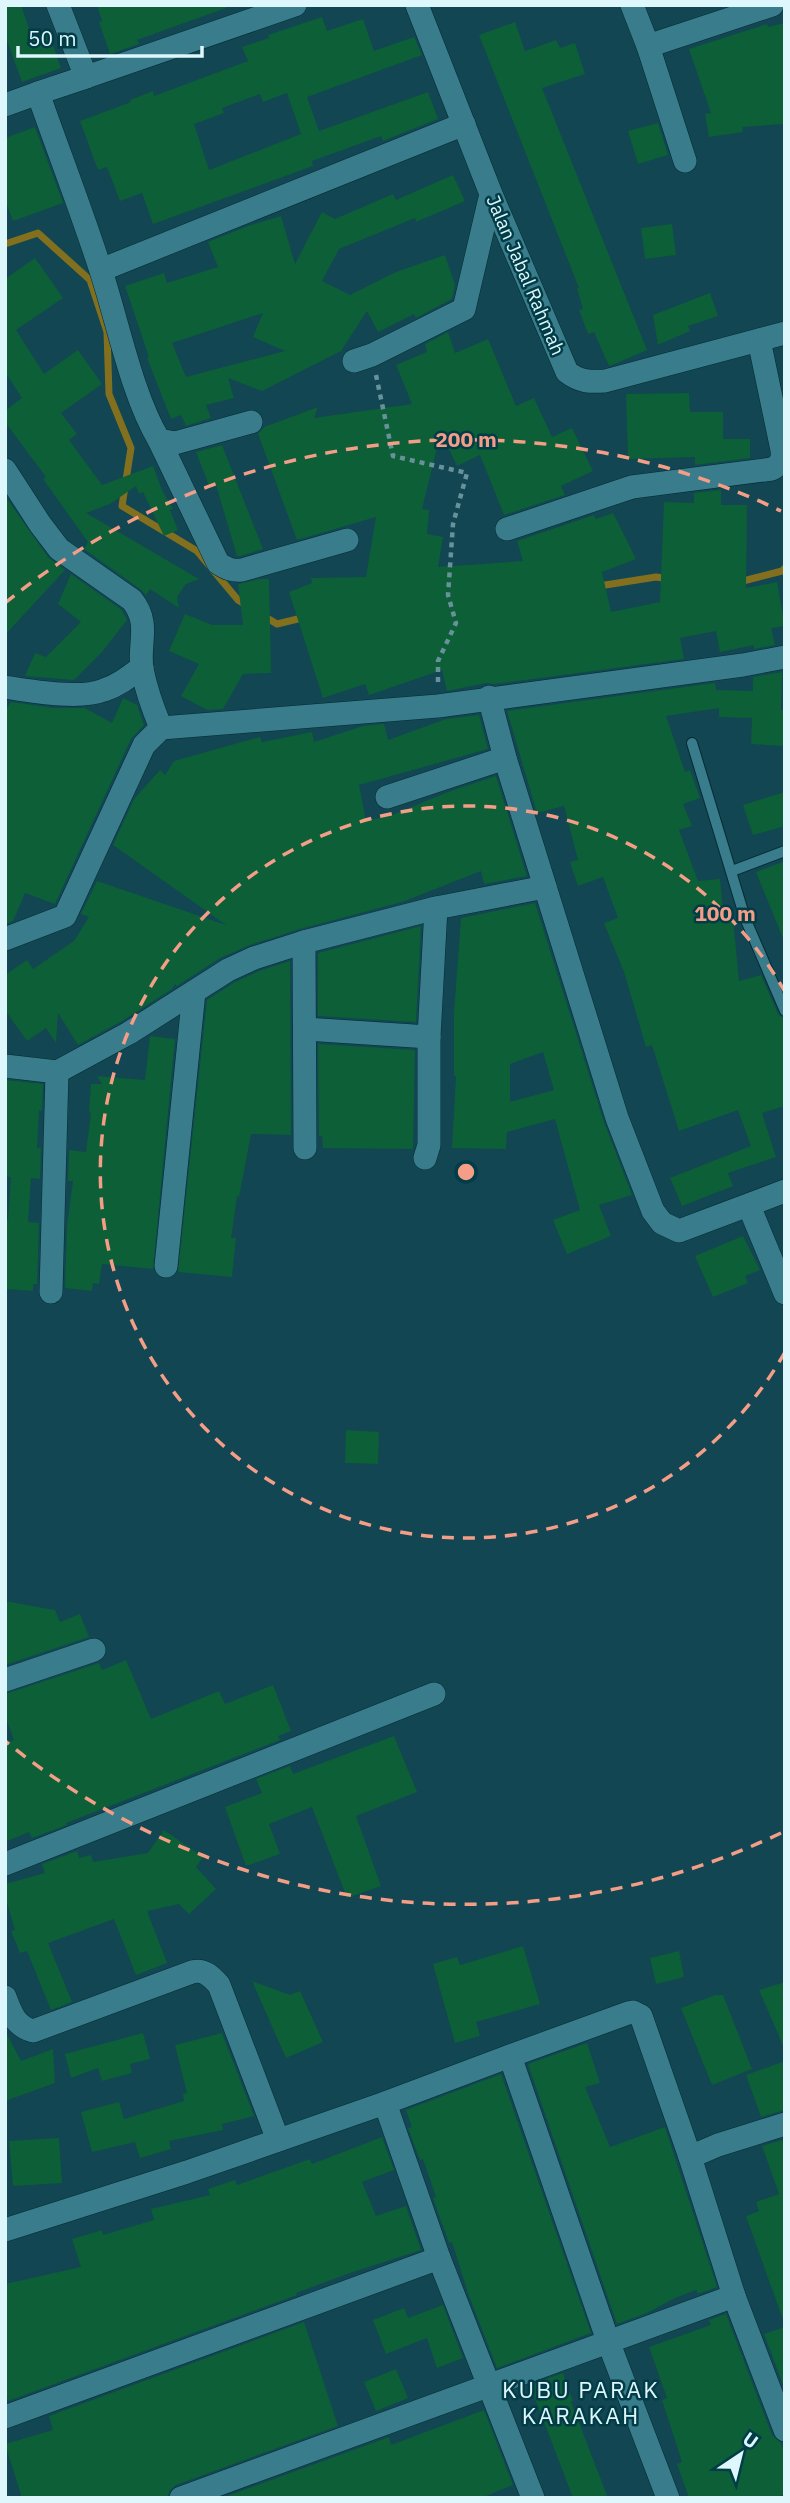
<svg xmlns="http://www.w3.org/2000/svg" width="790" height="2503" viewBox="0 0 790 2503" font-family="'IBM Plex Sans',sans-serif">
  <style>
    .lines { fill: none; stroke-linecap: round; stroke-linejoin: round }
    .stream { stroke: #83701e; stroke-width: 7 }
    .building { fill: #0c5f37; fill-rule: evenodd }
    .lane-casing { stroke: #062b33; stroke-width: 12 }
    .street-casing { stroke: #062b33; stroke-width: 24 }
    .path { stroke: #68929b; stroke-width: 4.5; stroke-dasharray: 5 5; stroke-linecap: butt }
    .lane { stroke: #397c8b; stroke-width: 10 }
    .street { stroke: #397c8b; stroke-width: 23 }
    .ring { fill: none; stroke: #f49e88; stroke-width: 3.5; stroke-dasharray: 12 9 }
    .labels { text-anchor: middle; stroke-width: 5; stroke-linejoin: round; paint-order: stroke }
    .street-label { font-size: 19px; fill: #ddf7fd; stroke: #023c47 }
    .quarter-label { font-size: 23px; letter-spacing: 2px; fill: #ddf7fd; stroke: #023c47 }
    .centre { fill: #f49e88; stroke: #023c47; stroke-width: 3.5 }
    .ring-label { font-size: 21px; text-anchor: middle; font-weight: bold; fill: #f49e88; stroke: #023c47; stroke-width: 5; stroke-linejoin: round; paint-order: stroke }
  </style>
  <rect width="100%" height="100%" fill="#114652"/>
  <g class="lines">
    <g class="stream">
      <path d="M5,244L38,233L90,280L107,332L109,394L131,448L122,506L197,551L238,600L246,605"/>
      <path d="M739,582L782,571L785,568"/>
      <path d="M599,586L656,577L670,579"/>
      <path d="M262,615L277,624L306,617"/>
    </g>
  </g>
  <g class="building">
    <path d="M5,5H21L33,40L49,34L61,68L22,82L5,35Z"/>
    <path d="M97,5H226V8L137,40L139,44L110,54L99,22L102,21Z"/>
    <path d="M322,17L327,31L363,19L374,51L414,37L422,55L307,97L319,131L428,92L438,119L383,141L381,136L312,161L313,166L153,224L142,193L120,201L107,167L98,170L80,121L131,102L130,100L153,91L154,96L248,61L242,47L269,38L268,35ZM287,93L301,134L209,170L194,124L224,113L222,108L260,94L263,102Z"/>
    <path d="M515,22L525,51L556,40L560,48L575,43L585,74L542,88L647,350L617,363L609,366L594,332L588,334L579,310L583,309L577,288H579L479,35Z"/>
    <path d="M785,23V124L742,127L743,132L709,137L705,114L711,113L689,49L767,24L768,27Z"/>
    <path d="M658,123L668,155L638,164L628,131Z"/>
    <path d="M35,127L63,203L13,221L5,200V138Z"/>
    <path d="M453,175L465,201L416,222L415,218L339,249L322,281L350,295L396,272L445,255L455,285L452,299L416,318L414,314L378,332L367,311L341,351L262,391L228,378L234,398L206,405L211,418L186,426L181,415L171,419L147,358L149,357L125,286L164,273L167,283L218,267L208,242L248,226L281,216L295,264L322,212L335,219L393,194L396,200ZM263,313L253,337L285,351L186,377L172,343Z"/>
    <path d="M672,224L676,255L645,259L641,228Z"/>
    <path d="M35,258L63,298L16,330L44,374L78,350L102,384L61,413L77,434L69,440L102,485L153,466L162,490L173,509L170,510L178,530L164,536L143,492L139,494L136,486L110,504L86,513L199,579L186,584L177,597L179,608L150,589L146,595L140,589L84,549L88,542L43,479L46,477L5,422V411L22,398L5,372V279Z"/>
    <path d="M710,293L718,316L688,326L690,331L658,345L653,315Z"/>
    <path d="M448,332L455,353L488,339L516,406L534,398L552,437L572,428L593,471L561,486L565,495L504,515L480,455L457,466L441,432L422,509L429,510L427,534L443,537L438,567L523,561L517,541L594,515L596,519L613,513L636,559L602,572L611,612L660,602L664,502L694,503V493L721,490V505H747L746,588L777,582L785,626L771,628L775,645L754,649V645L720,652L716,631L680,638L684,659L494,684L486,683L447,691L442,670L369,695L365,684L323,698L289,592L312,583L311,578L366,577L376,517L297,540L258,434L264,427L318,407L314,418L412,404L396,365L427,352L425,344Z"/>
    <path d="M689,393L690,412H723V439H750V458L695,465V457L628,459L626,394Z"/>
    <path d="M222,445L263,549L240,556H237L216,485L210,488L196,452Z"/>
    <path d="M5,496L48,557L65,570L5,635Z"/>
    <path d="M71,574L122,610L127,620L102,652L74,680L25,676L35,653L46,657L81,622L58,604Z"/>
    <path d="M260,579H269L271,673L243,674L223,709L207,710L181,696L199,664L169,651L185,614L212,625H243L238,584Z"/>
    <path d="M782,672L781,710H785L784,746L751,744L752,718L719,717V708L666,716L685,772L690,770L700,798L683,804L692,826L679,830L698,881L720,879L723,909L732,908L739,981L761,975L778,1014L785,1019V1106L762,1113L776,1157L728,1173L733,1186L682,1206L670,1178L751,1146L738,1110L679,1131L652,1045L646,1047L624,972L604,923L618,918L603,877L578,886L570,862L578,860L564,806L537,813L507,711L715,683L716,690L753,691V677Z"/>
    <path d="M123,698L137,705L144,725L131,739L55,904L25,893L13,921L5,924V711L11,702L54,708H85L112,723Z"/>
    <path d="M479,715L488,749L359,785L366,821L392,815L448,792L496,776L527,876L484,884L481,871L402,902L300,929L250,945L220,958L177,986L175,984L172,989L122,1021L78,1045L58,1013L56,1043L46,1028L27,1041L5,1010V975L27,960L33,969L74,941L89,917L81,914L97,881L226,925L113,845L134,799L160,770L165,775L174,761L260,737L262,742L312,732L314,742L363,726L384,724L388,740L446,719Z"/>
    <path d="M785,792V826L753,835L743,805Z"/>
    <path d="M785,861V941H784L756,872Z"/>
    <path d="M535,903L604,1122L632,1195L599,1205L611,1236L567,1254L553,1220L580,1210L555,1119L507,1132L506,1149L452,1148L456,1076H454V1012L461,918ZM543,1052L554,1090L510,1102V1064Z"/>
    <path d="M421,926L416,1022L318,1016V953Z"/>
    <path d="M290,961L291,1135L251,1134L239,1197L237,1196L231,1238H236L232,1277L178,1272L207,1000L235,982L259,971Z"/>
    <path d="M150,1036L175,1039L153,1269L102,1264L99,1284L93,1283L92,1291L65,1288L67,1225L73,1181H68L69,1150L86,1152L91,1113L89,1112L91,1084H102L97,1076L145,1080Z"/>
    <path d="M318,1044L415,1050L413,1149L323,1148L322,1136H319Z"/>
    <path d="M5,1080L43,1084L42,1111L39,1110L37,1148H41L40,1179L31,1178L28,1222L39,1223L37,1284H33V1291L7,1289L5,1220H8L11,1177L5,1176Z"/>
    <path d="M743,1236L760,1270L745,1276L748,1283L713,1297L695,1256Z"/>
    <path d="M346,1430L379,1432L378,1464L345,1463Z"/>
    <path d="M5,1601L55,1610L60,1622L80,1614L89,1637L5,1665Z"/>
    <path d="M126,1660L151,1719L219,1691L225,1704L273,1685L291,1731L278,1736L280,1740L66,1823L67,1825L32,1838L29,1832L5,1842V1743L14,1740L5,1715V1694L99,1663L102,1670Z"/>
    <path d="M394,1736L417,1792L356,1816L381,1886L347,1898L312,1807L269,1824L280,1854L246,1866L225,1807L262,1793L256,1779L290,1766L293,1774Z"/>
    <path d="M164,1830L203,1857L196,1867L216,1889L189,1914L179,1904L147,1911L167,1963L136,1975L114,1919L48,1943L72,2002L51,2010L27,1951L20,1953L11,1931L15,1930L5,1896V1884L45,1873L42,1864L77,1851L79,1858L91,1855L93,1862L148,1853Z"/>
    <path d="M523,1946L540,2004L476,2022L480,2036L455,2043L433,1964L457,1957L460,1965Z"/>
    <path d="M679,1951L684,1977L656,1984L650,1958Z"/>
    <path d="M252,1981L290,1995L300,1991L323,2042L286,2058Z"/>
    <path d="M785,1982V2050L759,1990Z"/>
    <path d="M715,1995H723L752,2069L712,2085L681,2008Z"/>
    <path d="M5,2031L21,2061L53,2049L55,2083L5,2101Z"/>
    <path d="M143,2033L150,2059L130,2064L132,2073L102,2081L98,2068L71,2078L65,2054Z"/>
    <path d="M222,2033L254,2116L222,2124L223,2130L169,2141L171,2149L140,2158L135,2142L92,2152L81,2112L119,2102L124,2119L184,2101L183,2094L187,2093L175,2045Z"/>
    <path d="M587,2043L600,2083L585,2087L610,2147L665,2127L717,2287L698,2294L696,2290L675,2298L647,2313L617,2324L528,2064Z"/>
    <path d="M785,2061V2110L761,2117L746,2075Z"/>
    <path d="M501,2074L591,2333L497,2368L469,2296L452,2242L449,2243L433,2198L436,2197L423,2159L420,2160L408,2128L412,2127L406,2110Z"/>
    <path d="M382,2137L394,2170L362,2182L376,2216L406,2206L421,2250L350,2273L296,2293L297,2295L8,2401L5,2391V2284L81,2267L72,2239L102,2230L103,2235L154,2220L151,2209L210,2195L208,2189L235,2180L237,2185L310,2159L312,2164Z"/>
    <path d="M59,2138L62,2183L13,2186L9,2141Z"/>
    <path d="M782,2140L785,2148V2317H782L746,2216L759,2211L756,2202L779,2194L762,2146Z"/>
    <path d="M443,2305L463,2358L437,2368L427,2338L386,2354L373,2320L404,2308L408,2318Z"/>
    <path d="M726,2314L772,2435L781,2443L785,2455V2494L774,2498H689L677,2464L682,2462L662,2400L667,2398L649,2347L711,2325L709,2320Z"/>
    <path d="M304,2322L338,2426L176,2485L170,2490L167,2498H22L5,2444L53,2430L49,2416Z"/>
    <path d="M785,2327V2390L764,2334Z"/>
    <path d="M396,2369L408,2398L376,2411L364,2382Z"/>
    <path d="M563,2373L573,2401L571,2402L608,2498H573L530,2385Z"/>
    <path d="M484,2410L513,2485L481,2498H222L389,2437L391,2445Z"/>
  </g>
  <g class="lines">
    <defs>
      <g id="lane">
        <path d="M692,743L745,918L785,1011"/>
        <path d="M732,871L785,851"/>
      </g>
      <g id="street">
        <path d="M417,5L491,194L567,372C580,382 590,382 605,381L785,333"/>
        <path d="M632,5L648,46L772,5"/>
        <path d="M648,46L685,161"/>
        <path d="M86,77L295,5"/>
        <path d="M38,93L86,77L58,5"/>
        <path d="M5,105L38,93C59,153 82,212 101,271C118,323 132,395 159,440L175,443L251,422"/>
        <path d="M101,270L464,124"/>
        <path d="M354,361L372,355L464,309L491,194"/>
        <path d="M159,440L218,563C227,569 232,571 242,570L347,540"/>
        <path d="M5,470L40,524L59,549L132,600C151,624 138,643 142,669C146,689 153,709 161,728"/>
        <path d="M507,529L632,487L772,469C781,464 783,460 782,450L759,340"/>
        <path d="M5,687C31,691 80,700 104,690C119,685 130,676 142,667"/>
        <path d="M489,697L505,758L617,1118L653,1211L662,1223L679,1231L785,1191"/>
        <path d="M387,797L505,758"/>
        <path d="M5,939L65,916L144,745L161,728L438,706L743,665L785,657"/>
        <path d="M304,942L305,1148"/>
        <path d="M305,1029L429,1037"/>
        <path d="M5,1066L57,1072L129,1033L228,970L254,958L304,942L436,908L545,887"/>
        <path d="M425,1158L429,1145V1037L436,908"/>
        <path d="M749,1206L785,1293"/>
        <path d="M166,1266L194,992"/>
        <path d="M51,1292L57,1072"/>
        <path d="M5,1680L94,1650"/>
        <path d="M5,1864L434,1694"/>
        <path d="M5,1997C11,2013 15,2026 33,2031L192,1972C204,1969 211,1976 219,1985L278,2140"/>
        <path d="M510,2056L628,2013L633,2012L641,2016L690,2157L734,2296L785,2430"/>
        <path d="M385,2103L510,2056L608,2341L668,2498"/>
        <path d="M690,2157L718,2145L785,2124"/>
        <path d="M5,2230L187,2172L385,2103L439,2258L533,2498"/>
        <path d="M5,2417L439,2258"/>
        <path d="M181,2498L734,2296"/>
      </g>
    </defs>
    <use href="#lane" class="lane-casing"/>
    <use href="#street" class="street-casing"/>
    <path class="path" d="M376,375L393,456L467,473L453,524L448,595L456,623L438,661V684"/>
    <use href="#lane" class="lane"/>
    <use href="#street" class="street"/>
  </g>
  <g class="ring">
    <path d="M785 1352A366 366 0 1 1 785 992"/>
    <path d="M781 1833A732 732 0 0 1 5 1741M5 603A732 732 0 0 1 781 511"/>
  </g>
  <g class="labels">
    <g class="street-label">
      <text transform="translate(526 275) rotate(67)" y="7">Jalan Jabal Rahmah</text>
    </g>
    <g class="quarter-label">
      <text x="581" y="2398">KUBU PARAK<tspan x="581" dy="26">KARAKAH</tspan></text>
    </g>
  </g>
  <circle cx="466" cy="1172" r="10" class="centre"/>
  <g class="ring-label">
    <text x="466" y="447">200 m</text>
    <text x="725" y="921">100 m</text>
  </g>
  <rect width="790" height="2503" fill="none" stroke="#ddf7fd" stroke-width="14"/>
  <g transform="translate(741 2454) rotate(35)" stroke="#023c47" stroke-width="5" paint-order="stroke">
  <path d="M0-5L12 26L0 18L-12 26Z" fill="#ddf7fd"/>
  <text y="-10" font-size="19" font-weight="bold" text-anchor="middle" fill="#ddf7fd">U</text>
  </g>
  <path d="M18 46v10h184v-10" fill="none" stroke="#ddf7fd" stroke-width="3.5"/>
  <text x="28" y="46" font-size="21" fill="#ddf7fd" stroke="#023c47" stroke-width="5" paint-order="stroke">50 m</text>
</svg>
